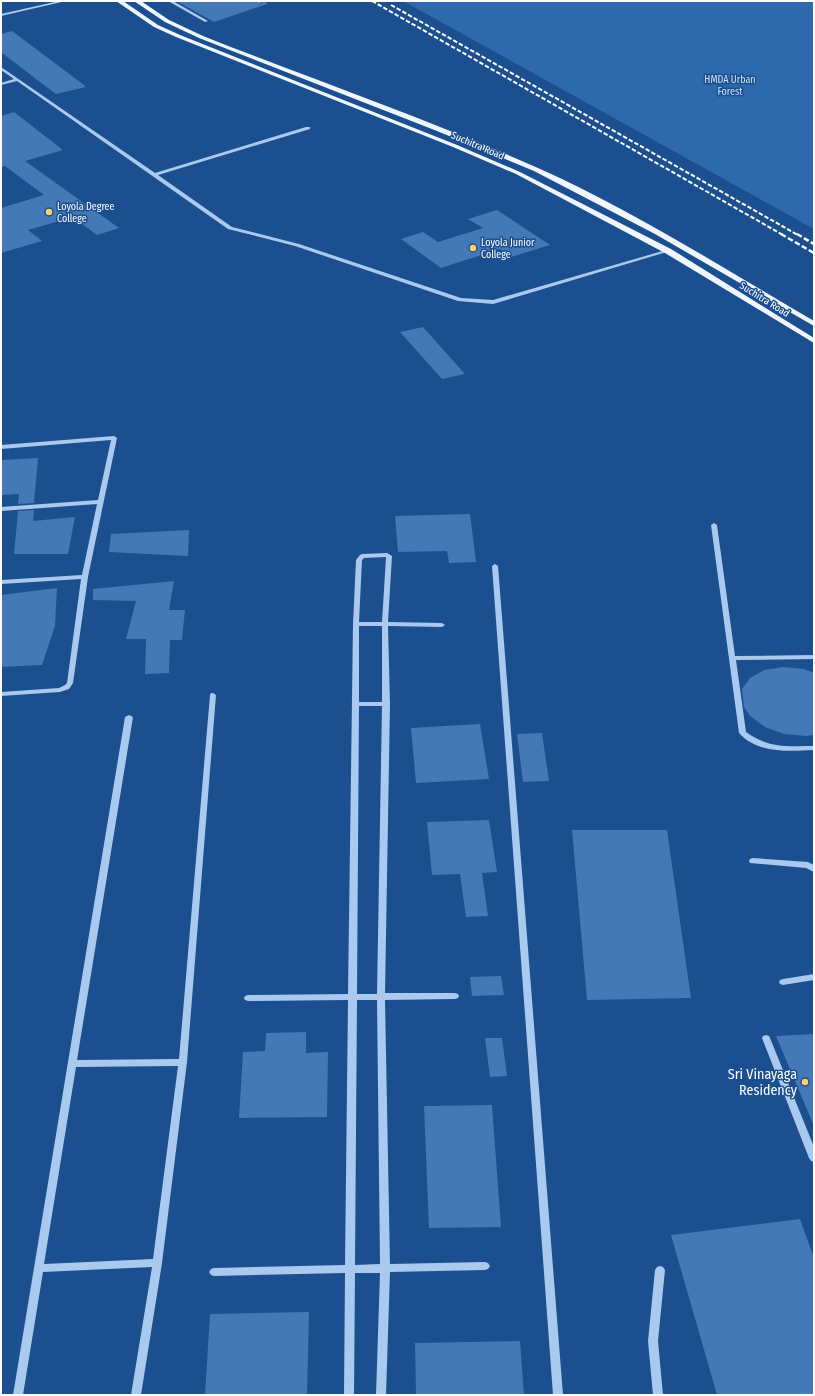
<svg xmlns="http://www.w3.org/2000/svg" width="815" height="1396" viewBox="0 0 815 1396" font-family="'Fira Sans Condensed',sans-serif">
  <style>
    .green { fill: #2e69ad }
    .building { fill: #4478b7 }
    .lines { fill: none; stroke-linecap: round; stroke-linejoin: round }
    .minor { fill: #a9c9ee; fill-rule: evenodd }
    .major { fill: #f0f6ff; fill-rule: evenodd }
    .rail-far1 { stroke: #fff; stroke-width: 2; stroke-dasharray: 4.5 2; stroke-linecap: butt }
    .rail { stroke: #fff; stroke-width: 2.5; stroke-dasharray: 5.5 2.5; stroke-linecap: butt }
    .poi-dot { fill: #ffd166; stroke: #1b4f8f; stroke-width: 1.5 }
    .labels { text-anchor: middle; stroke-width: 3; stroke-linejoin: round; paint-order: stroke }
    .far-park-label { font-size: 10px; fill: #cfe3fa; stroke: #1b4f8f }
    .far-street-label { font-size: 10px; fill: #fff; stroke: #1b4f8f }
    .far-poi-label { font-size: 10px; fill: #fff; stroke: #1b4f8f; text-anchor: start }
    .near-poi-label { font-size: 14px; fill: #fff; stroke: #1b4f8f; text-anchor: end }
  </style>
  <rect width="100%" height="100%" fill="#1b4f8f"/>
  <path class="green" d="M403,1H814V229Z"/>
  <g class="building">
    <path d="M176,1H255L260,4L262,1H266L267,4L214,22Z"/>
    <path d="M12,31L84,85L86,87L56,94L36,79L1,52V34Z"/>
    <path d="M14,112L63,150L25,161L119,228L97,235L73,217L28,230L42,241L1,253V208L44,195L5,166L1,167V116Z"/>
    <path d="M497,210L550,245L511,257L500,249L441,268L401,239L423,232L438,242L483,228L468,219Z"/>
    <path d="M423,327L465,374L442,379L400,332Z"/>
    <path d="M38,458L34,503L18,504L19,494L1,495V460Z"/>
    <path d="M34,510L33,521L75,517L68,554H14L18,511Z"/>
    <path d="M470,514L476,562L449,563L447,551L398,552L395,516Z"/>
    <path d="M189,530L188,556L109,552L111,534Z"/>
    <path d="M174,581L169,610H185L182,640H170L169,673L145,674L146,639H126L136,601L93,600V589Z"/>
    <path d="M57,588L55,626L42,665L1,667V595Z"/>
    <path d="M783,667L804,669L814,673V735L806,736L784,734L765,727L750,716L744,707L742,689L750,678L764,670Z"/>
    <path d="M480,724L489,779L416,783L411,728Z"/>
    <path d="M542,733L549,781L523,782L517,734Z"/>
    <path d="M489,820L497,872L482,873L488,916L466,917L460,874L432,875L427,822Z"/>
    <path d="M572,830H667L691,998L587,1000Z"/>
    <path d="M501,976L504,995L472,996L470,977Z"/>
    <path d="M306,1032V1053L328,1052L327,1117L239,1118L243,1052L265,1051L266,1033Z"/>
    <path d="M814,1034V1126L776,1036Z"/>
    <path d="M485,1038H502L507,1076L490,1077Z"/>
    <path d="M492,1105L501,1227L429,1228L424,1106Z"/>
    <path d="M800,1219L814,1258V1395H717L671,1235Z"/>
    <path d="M309,1312L307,1395H205L210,1314Z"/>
    <path d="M520,1341L524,1395H416L415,1343Z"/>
  </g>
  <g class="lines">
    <g class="minor">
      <path d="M59,1H66L1,16V14Z"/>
      <path d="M168,1H173L208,21L205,22Z"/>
      <path d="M256,1H260L261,2L259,3Z"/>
      <path d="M1,67L155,173L306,127H310V129L158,175L232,227L299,244L461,298L493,300L666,250L670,251L493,304L458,301L295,246L228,229L17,81L1,85V83L14,79L1,70Z"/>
      <path d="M114,436L117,438L88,577L73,683L69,689L60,692L1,696V692L59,688L65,685L67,683L81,579L1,584V580L82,575L97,504L1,511V507L98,500L111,440L1,449V445Z"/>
      <path d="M714,523L717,525L735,656L814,655V659L736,660L746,732C770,749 786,746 814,746V750C789,751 758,754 739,733L711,525Z"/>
      <path d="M387,553L392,556L388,622L442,623L445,625L442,627L388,626L390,704L385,993H455L458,994L459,996L458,998L455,999L385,1000L390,1264L485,1262L488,1263L490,1266L488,1269L485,1270L390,1272L386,1395H376L380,1273H355L354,1395H344L345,1273L214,1276L211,1275L209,1272L211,1269L214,1268L345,1265L348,1000L248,1001L245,1000L244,998L245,996L248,995L348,994L353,624L356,560L360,555L362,554ZM386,557L382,622H359L362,560L364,558ZM359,626H382V702H359ZM359,706H382L377,994H357ZM357,1000H377L380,1264L355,1265Z"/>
      <path d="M495,564L498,566L563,1395H553L492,566Z"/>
      <path d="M211,693H213L216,695L187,1062L162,1263L141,1395H131L152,1267L43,1272L23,1395H13L125,717L129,715L133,717L77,1060L179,1059L210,695ZM178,1066L153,1259L44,1264L76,1067Z"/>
      <path d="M753,858L808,862L814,865V872L806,868L750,863L749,861L750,859Z"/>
      <path d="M814,974V980L783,985L780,984L779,982L780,980L783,979Z"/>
      <path d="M766,1035L769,1036L770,1038L814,1147V1162L811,1161L809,1158L762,1038L763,1036Z"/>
      <path d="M660,1266L663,1267L665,1270L658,1341L663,1395H653L648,1341L655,1270L657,1267Z"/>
    </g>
    <g class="major">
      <path d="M116,1H123L158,25L180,35L457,145L520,172L671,249L814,338V343L665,253L516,174L453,147L176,37L154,27Z"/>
      <path d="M134,1H141L169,20L203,36C314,80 428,119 538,168C634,211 723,268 814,321V326L655,234L534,171L437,131L199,38L165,22Z"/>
    </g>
    <g class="rail-far1">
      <path d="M372,1L783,235"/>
      <path d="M391,5L798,235"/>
    </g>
    <g class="rail">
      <path d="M781,234L814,253"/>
      <path d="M797,234L814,244"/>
    </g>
  </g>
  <g class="poi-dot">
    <circle cx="49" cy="212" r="4"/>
    <circle cx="473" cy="248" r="4"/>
    <circle cx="805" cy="1082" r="4"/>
  </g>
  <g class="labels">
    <g class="far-park-label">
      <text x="730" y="83">HMDA Urban<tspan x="730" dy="12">Forest</tspan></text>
    </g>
    <g class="far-street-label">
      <text transform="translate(478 145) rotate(23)" y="4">Suchitra Road</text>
      <text transform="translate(765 299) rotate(32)" y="4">Suchitra Road</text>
    </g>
    <g class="far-poi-label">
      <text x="57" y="210">Loyola Degree<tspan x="57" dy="12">College</tspan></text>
      <text x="481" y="246">Loyola Junior<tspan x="481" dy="12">College</tspan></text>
    </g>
    <g class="near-poi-label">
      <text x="797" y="1079">Sri Vinayaga<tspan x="797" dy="16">Residency</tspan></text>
    </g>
  </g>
  <rect width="815" height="1396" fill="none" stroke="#ffffff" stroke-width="4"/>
</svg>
